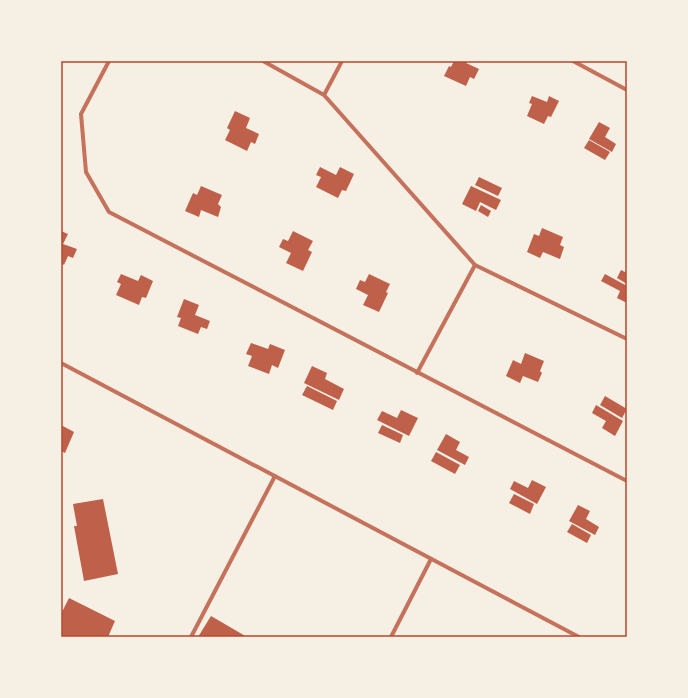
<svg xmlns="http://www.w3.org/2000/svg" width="688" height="698" viewBox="0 0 688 698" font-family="Barlow,sans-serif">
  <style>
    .building { fill: #bf614a }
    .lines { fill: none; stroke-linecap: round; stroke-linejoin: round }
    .minor { stroke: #c5725c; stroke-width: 4 }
    .neatline { fill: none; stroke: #b5482f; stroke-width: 1.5 }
  </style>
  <rect width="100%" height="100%" fill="#f6efe4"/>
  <g class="building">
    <path d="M454,61H467L466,63L479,69L474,79L470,77L466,86L444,76L449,66L451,67Z"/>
    <path d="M532,96L547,102L549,96L559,101L551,117L548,116L544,124L527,116L532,104L529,103Z"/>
    <path d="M235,111L250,118L246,128L259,134L255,144L251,142L247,151L225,140L230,130L227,128Z"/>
    <path d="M599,122L610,128L605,137L616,144L612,152L589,139Z"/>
    <path d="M589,140L610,152L605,160L584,148Z"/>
    <path d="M320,167L336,175L340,167L354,174L346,191L342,190L338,198L316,187L321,177L316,175Z"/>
    <path d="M479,177L502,188L498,196L475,185Z"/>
    <path d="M201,186L222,195L218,204L221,207L218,217L201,210L199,217L185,211L193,193L197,195Z"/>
    <path d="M471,186L501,200L496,210L480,202L476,211L462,204Z"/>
    <path d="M481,205L491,211L488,217L478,211Z"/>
    <path d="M542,228L563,237L560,245L564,247L560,259L543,252L540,258L527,252L534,234L539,236Z"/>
    <path d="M61,231L68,234L63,244L77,249L73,258L68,256L64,265L61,263Z"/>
    <path d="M293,231L313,241L308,250L312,252L303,271L286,263L291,253L279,247L283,239L288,241Z"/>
    <path d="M621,270L627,273V284L617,278Z"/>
    <path d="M121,274L138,281L141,275L153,281L146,298L142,297L139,305L116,295L121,284L117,282Z"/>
    <path d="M369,274L390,284L386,292L388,293L379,312L363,305L368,295L356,289L360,280L365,282Z"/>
    <path d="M605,274L627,286V303L617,298L620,291L601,281Z"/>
    <path d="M184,299L199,305L195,315L210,321L207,329L201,327L198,334L178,326L181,318L177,317Z"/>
    <path d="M251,343L268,349L270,344L285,350L278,368L272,365L269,374L248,366L252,356L246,354Z"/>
    <path d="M525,353L544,361L540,371L542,373L538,382L523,376L520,383L506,376L513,360L521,364Z"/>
    <path d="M312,366L327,373L325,379L344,389L339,400L304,383Z"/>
    <path d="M307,386L337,401L333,410L302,395Z"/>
    <path d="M605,396L627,409L622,418L600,405Z"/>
    <path d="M596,405L623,421L615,436L602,428L606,421L592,413Z"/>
    <path d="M401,410L418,418L409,436L377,420L382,411L397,418Z"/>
    <path d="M61,425L74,432L65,453L61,451Z"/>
    <path d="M382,425L403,435L400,443L378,433Z"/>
    <path d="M446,434L460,442L456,450L469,457L465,465L437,450Z"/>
    <path d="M436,452L460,465L455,474L431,461Z"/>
    <path d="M532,480L546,487L537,504L510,489L514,481L528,488Z"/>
    <path d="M514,494L534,504L530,514L509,503Z"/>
    <path d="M103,499L118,574L84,581L74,526H77L73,504Z"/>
    <path d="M578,505L590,511L586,519L599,527L595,535L569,521Z"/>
    <path d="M572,524L591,535L587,543L567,532Z"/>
    <path d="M69,598L115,621L108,637H61V614Z"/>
    <path d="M211,616L247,637H198Z"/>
  </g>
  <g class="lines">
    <g class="minor">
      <path d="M109,61L81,114L86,172L109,212L627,481"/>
      <path d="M263,61L324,95L475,265L627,339"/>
      <path d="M573,61L627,90"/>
      <path d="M324,95L342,61"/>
      <path d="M61,363L579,637"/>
      <path d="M417,373L475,265"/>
      <path d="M191,637L275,476"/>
      <path d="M391,637L431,559"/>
    </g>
  </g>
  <rect width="688" height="698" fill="none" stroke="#f6efe4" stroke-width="124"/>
  <rect x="62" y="62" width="564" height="574" class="neatline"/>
</svg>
